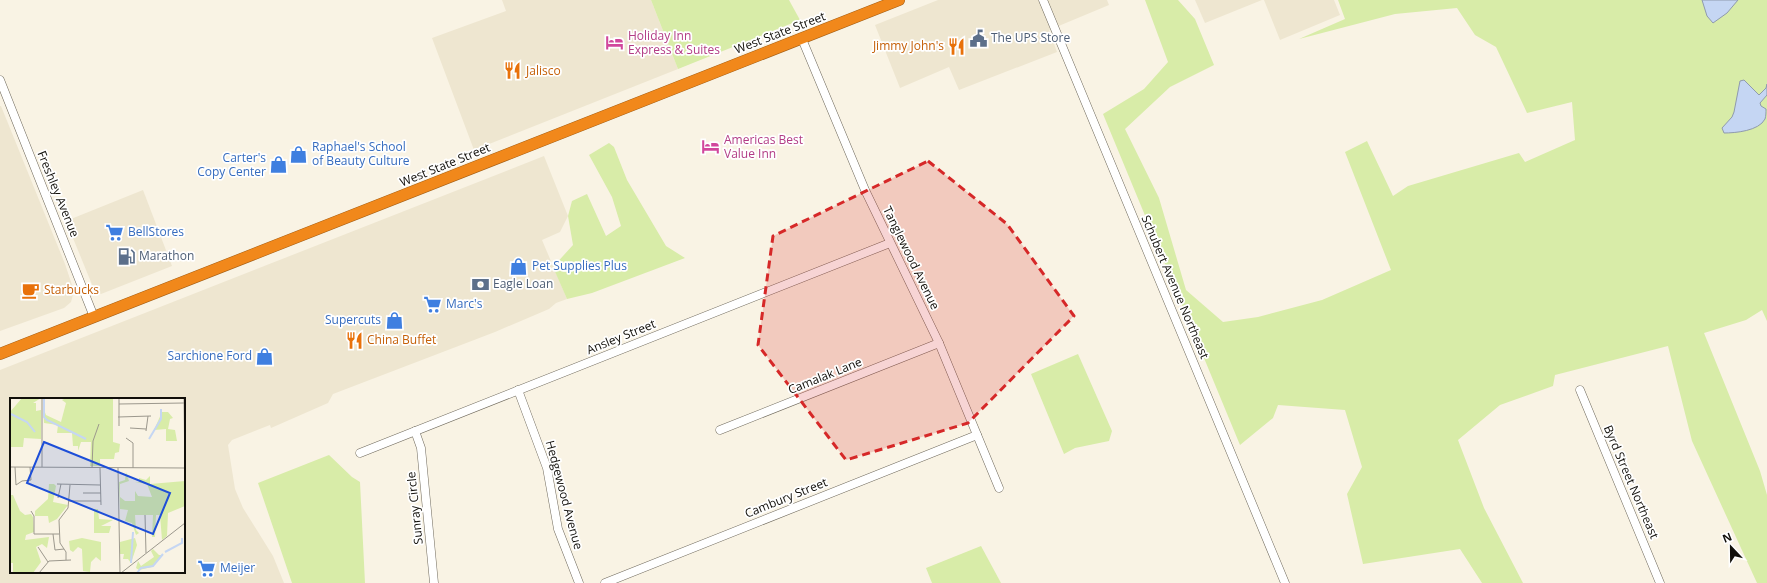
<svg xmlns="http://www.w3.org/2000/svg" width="1767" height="583" viewBox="0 0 1767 583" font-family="'Open Sans',sans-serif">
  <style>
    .built { fill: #eee6d0; fill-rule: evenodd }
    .green { fill: #d8eca8 }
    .water { fill: #c5d6f3; stroke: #8f9aad }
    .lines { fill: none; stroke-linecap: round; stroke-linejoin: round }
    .minor-casing { stroke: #6f695c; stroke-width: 9 }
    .highway-casing { stroke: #a35e15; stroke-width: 12 }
    .minor { stroke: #fff; stroke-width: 8 }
    .highway { stroke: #f1881b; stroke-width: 11 }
    .marked { fill: #d62828; fill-opacity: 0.2; stroke: #d62828; stroke-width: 3; stroke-dasharray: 8 5; stroke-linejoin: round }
    .labels { text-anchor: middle; stroke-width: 3.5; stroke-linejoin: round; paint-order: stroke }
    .street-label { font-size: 12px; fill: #110f0a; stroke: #fff }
    .hotel-label { font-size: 12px; fill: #b23c85; stroke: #fff; text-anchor: start }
    .service-label { font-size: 12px; fill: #4e5e75; stroke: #fff; text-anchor: start }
    .food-label { font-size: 12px; fill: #c56008; stroke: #fff; text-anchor: start }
    .shop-label { font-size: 12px; fill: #366cbe; stroke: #fff; text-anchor: start }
    .inset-river { fill: none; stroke: #c5d6f3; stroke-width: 2 }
    .inset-road { fill: none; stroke: #9c988d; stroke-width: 1 }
    .view { fill: #1d4ed8; fill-opacity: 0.15; stroke: #1d4ed8; stroke-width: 2 }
    .inset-edge { fill: none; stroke: #110f0a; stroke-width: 2 }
  </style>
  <rect width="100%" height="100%" fill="#f9f3e4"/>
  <g class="built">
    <path d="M502,0H651L678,69L474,150L432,38L506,11Z"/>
    <path d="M938,0H1107L1109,5L1049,30L1057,52L959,90L949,67L900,88L875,25Z"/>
    <path d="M1195,0H1262L1205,23Z"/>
    <path d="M1264,0H1334L1340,15L1280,40Z"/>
    <path d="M0,106H1L65,264L74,291L71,302L64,308L0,331Z"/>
    <path d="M544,156L568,216L560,232L542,240L567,299L556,303L549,309L495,332L333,394L328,403L271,428L270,425L232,440L228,445L235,489L243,508L273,556L284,583H0V370ZM11,399H184V572H11Z"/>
    <path d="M143,190L172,266L101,294L93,287L66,221Z"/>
  </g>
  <g class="green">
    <path d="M651,0H789L800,20L678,69Z"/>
    <path d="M1145,0H1178L1195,19L1214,65L1170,87L1125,129L1159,198L1186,290L1223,322L1258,317L1322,300L1391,270L1345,152L1367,141L1393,196L1408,186L1519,153L1525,162L1575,140L1572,102L1527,113L1496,47L1475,35L1457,8L1395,14L1299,39L1345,19L1338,0H1767V321L1762,310L1746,320L1704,333L1760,471L1767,495V583H1757L1692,441L1668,346L1555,375L1553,386L1500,405L1458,440L1484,508L1523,583H1482L1460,549L1363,564L1347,494L1362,467L1345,410L1278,405L1273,418L1240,445L1103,114L1144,89L1168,62Z"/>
    <path d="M609,143L614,147L627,180L666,246L685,258L592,293L567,299L553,267L573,245L568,216L572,201L587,194L606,236L621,226L612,197L589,155Z"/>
    <path d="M1078,354L1112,431L1109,441L1075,448L1064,454L1031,374Z"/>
    <path d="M329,455L352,477L360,482L365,583H292L258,483Z"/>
    <path d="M981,546L1001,583H932L926,568Z"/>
  </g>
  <g class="water">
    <path d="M1702,0H1738L1727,13L1713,23L1707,16Z"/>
    <path d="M1744,80L1759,95L1766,88L1767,84V95L1760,103L1761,106L1766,109C1766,112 1766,116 1765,119C1759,131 1735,133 1724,133L1722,128L1732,117L1734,112L1740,81Z"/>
  </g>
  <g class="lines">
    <defs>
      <g id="minor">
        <path d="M1043,0L1285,583"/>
        <path d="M802,39L865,190L939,343L999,488"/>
        <path d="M0,80L94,317"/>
        <path d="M518,390L547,468L558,529L579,583"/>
        <path d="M1580,390L1660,583"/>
        <path d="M720,430L939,343"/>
        <path d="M415,431L421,448L434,583"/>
        <path d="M360,453L890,243"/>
        <path d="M605,583L977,435"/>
      </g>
      <path id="highway" d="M0,354L899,0"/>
    </defs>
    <use href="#minor" class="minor-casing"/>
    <use href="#highway" class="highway-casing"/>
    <use href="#minor" class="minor"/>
    <use href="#highway" class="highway"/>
  </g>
  <path class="marked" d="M928,161L1007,224L1074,316L968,423L846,460L758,345L773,236Z"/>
  <defs>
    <symbol id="civic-bare" viewBox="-9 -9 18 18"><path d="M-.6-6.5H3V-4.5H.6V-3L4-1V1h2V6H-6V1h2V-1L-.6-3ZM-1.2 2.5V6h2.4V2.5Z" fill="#5c6f8a" stroke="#fff" stroke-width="2.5" paint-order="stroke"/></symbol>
    <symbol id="hotel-bare" viewBox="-9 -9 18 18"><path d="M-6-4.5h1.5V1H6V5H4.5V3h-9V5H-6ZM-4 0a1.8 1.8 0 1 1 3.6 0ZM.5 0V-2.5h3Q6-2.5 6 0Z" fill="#d1479c" stroke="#fff" stroke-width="2.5" paint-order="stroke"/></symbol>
    <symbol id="restaurant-bare" viewBox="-9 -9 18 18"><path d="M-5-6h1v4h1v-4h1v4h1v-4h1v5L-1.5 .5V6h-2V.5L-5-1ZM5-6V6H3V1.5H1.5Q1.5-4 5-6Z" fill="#e8710a" stroke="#fff" stroke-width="2.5" paint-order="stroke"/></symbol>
    <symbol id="shop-bare" viewBox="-9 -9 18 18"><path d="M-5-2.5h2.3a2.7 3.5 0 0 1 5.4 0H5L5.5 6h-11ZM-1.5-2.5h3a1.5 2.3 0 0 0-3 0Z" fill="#3f7fe0" stroke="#fff" stroke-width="2.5" paint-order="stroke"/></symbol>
    <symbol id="supermarket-bare" viewBox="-9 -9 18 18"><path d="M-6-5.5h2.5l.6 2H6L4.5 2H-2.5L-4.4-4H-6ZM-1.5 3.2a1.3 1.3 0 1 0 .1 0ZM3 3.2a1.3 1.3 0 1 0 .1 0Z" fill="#3f7fe0" stroke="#fff" stroke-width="2.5" paint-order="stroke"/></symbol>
    <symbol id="fuel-bare" viewBox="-9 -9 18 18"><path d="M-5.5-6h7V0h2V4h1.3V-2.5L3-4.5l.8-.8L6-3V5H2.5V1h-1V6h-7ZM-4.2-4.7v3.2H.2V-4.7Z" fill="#5c6f8a" stroke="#fff" stroke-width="2.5" paint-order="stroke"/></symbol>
    <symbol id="bank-bare" viewBox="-9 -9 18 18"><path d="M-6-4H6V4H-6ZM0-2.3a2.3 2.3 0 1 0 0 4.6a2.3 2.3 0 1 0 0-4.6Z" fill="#5c6f8a" stroke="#fff" stroke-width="2.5" paint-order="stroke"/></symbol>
    <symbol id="cafe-bare" viewBox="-9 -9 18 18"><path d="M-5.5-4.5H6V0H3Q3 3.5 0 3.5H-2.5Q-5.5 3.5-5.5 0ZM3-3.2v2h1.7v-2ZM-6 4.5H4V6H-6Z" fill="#e8710a" stroke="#fff" stroke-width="2.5" paint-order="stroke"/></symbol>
  </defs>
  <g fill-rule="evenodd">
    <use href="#civic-bare" x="966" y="26" width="25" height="25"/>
    <use href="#hotel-bare" x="602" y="30" width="25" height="25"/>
    <use href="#restaurant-bare" x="944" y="34" width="25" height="25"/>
    <use href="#restaurant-bare" x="500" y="58" width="25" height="25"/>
    <use href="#hotel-bare" x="698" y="134" width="25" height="25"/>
    <use href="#shop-bare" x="286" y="142" width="25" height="25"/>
    <use href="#shop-bare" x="266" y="152" width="25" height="25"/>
    <use href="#supermarket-bare" x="102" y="220" width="25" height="25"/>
    <use href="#fuel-bare" x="114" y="244" width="25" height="25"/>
    <use href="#shop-bare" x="506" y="254" width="25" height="25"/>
    <use href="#bank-bare" x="468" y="272" width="25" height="25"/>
    <use href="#cafe-bare" x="18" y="278" width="25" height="25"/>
    <use href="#supermarket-bare" x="420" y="292" width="25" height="25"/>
    <use href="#shop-bare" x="382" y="308" width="25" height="25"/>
    <use href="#restaurant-bare" x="342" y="328" width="25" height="25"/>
    <use href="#shop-bare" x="252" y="344" width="25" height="25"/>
    <use href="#supermarket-bare" x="194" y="556" width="25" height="25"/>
  </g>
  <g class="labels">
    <g class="street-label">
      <text transform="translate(780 33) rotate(-21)" y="4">West State Street</text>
      <text transform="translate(445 165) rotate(-22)" y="4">West State Street</text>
      <text transform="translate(58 194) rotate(68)" y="4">Freshley Avenue</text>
      <text transform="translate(911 258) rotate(64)" y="4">Tanglewood Avenue</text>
      <text transform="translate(1175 287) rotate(67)" y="4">Schubert Avenue Northeast</text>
      <text transform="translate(621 337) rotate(-22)" y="4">Ansley Street</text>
      <text transform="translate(825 376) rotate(-22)" y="4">Camalak Lane</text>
      <text transform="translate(1631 482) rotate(67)" y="4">Byrd Street Northeast</text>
      <text transform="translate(564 495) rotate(75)" y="4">Hedgewood Avenue</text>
      <text transform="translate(786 498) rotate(-22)" y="4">Cambury Street</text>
      <text transform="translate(415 508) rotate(-96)" y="4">Sunray Circle</text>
    </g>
    <g class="hotel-label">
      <text x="628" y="40">Holiday Inn<tspan x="628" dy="14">Express &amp; Suites</tspan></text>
      <text x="724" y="144">Americas Best<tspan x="724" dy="14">Value Inn</tspan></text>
    </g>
    <g class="service-label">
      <text x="991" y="42">The UPS Store</text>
      <text x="139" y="260">Marathon</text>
      <text x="493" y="288">Eagle Loan</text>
    </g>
    <g class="food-label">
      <text x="944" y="50" text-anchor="end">Jimmy John's</text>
      <text x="526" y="75">Jalisco</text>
      <text x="44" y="294">Starbucks</text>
      <text x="367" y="344">China Buffet</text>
    </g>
    <g class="shop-label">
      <text x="312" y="151">Raphael's School<tspan x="312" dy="14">of Beauty Culture</tspan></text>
      <text x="266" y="162" text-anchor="end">Carter's<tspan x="266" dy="14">Copy Center</tspan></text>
      <text x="128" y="236">BellStores</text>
      <text x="532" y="270">Pet Supplies Plus</text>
      <text x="446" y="308">Marc's</text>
      <text x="381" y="324" text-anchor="end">Supercuts</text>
      <text x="252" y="360" text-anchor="end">Sarchione Ford</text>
      <text x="220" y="572">Meijer</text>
    </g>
  </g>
  <g transform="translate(10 398)">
    <rect width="175" height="175" fill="#f9f3e4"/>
    <path d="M12,0H31L23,5H26V13L31,12V41L14,40L13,49H0V14ZM56,0H103V44L110,46L109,54L105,55L104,61H90V68H80L81,44H71L68,53V48H63L62,35H47L48,27L34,25L33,9L36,17L51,24L56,5L52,2ZM152,14H158L163,20L160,21L158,31L165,32L167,43H156V31L144,32ZM116,74L119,83L110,86V99L115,103H125V93L128,98L142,99L137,86L125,84H129V80L136,82L140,78V86L175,83V108L158,115L157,138L152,142L150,117H146L145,139H142L143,117H125L126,132L129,135L126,137L122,125L115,123L118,112L110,111L109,84L115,82ZM39,86H44L46,88L43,104L58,107L47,121L39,125L38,118H25V113L38,101ZM0,97H3L10,113L15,117L21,116L23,119L24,134L16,137L15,142L39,139L37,150L32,146L26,149L31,164L23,175H3V165H0ZM84,111H88L89,121L103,122L91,128H101L99,135H84ZM72,140L91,144V163L86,159L81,164L80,174L73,173L72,151L68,149L63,154L60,152L59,143ZM125,140L127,147L121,165L118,161H113L114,156H110V144ZM143,151L149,157H153L142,169L129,172L126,170L128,163L131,168L144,159L141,153Z" fill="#d8eca8"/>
    <path class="inset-river" d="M34,0V19L37,22L76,41M1,16L17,24L25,34M139,41L151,21V11M155,154L172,145V140M121,165L123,134M127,175L131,170L143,168L153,156"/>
    <path class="inset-road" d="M174,0L175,78M109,1V28M109,6L174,5M108,19L141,18M120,30L136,31M136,33L138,18M116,40L123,45V70M0,69L175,70M5,69L6,87L12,83L21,82L20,69M32,69V0M82,70L83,43L89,26M90,70L91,107M108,70L110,175M47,86L90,87M73,95H91M48,100L51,86M59,103H91M21,113L24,118V136H49M135,117L136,155M43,136L45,152L54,151M28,149L38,164M56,162V154L50,145L49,122L58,110L60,87M29,175L39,163L61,162M111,175L175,125"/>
    <path class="view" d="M34,44L160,95L143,136L17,85Z"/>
    <rect width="175" height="175" class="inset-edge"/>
  </g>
  <g transform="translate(1731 547) rotate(338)" stroke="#ffffff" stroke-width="3" paint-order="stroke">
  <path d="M0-3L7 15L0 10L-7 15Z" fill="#110f0a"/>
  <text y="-6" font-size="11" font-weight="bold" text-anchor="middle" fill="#110f0a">N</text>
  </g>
</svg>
